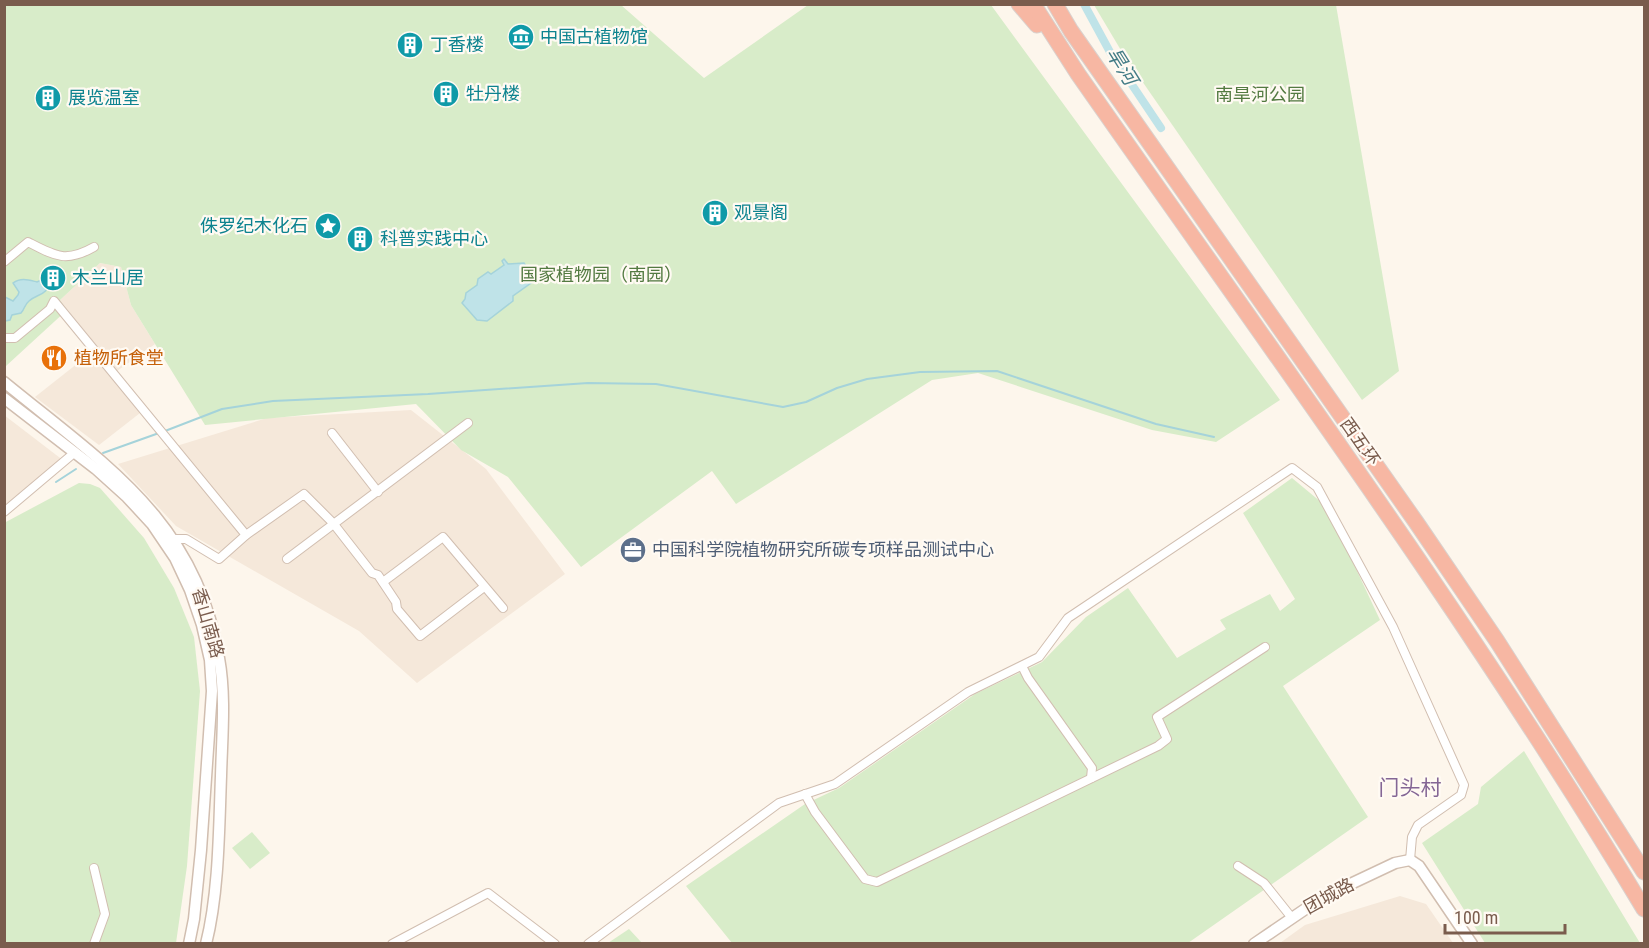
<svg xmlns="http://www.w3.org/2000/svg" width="1649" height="948" viewBox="0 0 1649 948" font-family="'Roboto Condensed','Noto Sans SC',sans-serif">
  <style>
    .residential { fill: #f5e8da }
    .green { fill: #d8ecc9 }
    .water { fill: #bfe3e8; stroke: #a5d3da; stroke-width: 1.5 }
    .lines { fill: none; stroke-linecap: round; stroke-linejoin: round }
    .stream { stroke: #a5d3da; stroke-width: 2 }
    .canal { stroke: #bfe3e8; stroke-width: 8 }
    .minor-casing { stroke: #d1beb0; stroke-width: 10 }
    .tertiary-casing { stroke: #d1beb0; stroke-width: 13 }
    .motorway-casing { stroke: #dad1cd; stroke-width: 17 }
    .minor { stroke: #fff; stroke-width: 8 }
    .tertiary { stroke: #fff; stroke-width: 10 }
    .motorway { stroke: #f7b7a3; stroke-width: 15 }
    .labels { text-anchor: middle; stroke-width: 4.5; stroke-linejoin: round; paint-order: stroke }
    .culture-label { font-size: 18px; fill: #0d838f; stroke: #fffaf3; text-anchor: start }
    .park-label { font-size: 18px; fill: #537a41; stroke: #fffaf3 }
    .food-label { font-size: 18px; fill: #c56008; stroke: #fffaf3; text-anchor: start }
    .street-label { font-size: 18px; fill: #7a5c4d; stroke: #fffaf3 }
    .service-label { font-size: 18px; fill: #4e5e75; stroke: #fffaf3; text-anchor: start }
    .water-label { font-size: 20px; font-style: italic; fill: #437c86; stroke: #fffaf3 }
    .quarter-label { font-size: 21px; fill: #846695; stroke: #fffaf3 }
  </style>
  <rect width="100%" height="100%" fill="#fdf6ec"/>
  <g class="residential">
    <path d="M100,263L121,267L131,305L155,344L117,371L60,300Z"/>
    <path d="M92,352L140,413L99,445L35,397Z"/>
    <path d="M411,410L486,469L565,574L417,683L359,631L176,526L118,464L267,418Z"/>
    <path d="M4,415L64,461L5,505H4Z"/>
    <path d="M1400,896L1426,904L1453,943H1280L1305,925Z"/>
  </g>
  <g class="green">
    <path d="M4,5H621L704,78L808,5H991L1280,400L1216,442L1152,430L978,373L932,380L736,504L712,471L581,567L508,477L461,450L416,404L205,425L131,305L121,267L100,263L60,300L67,310L6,366L5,365Z"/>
    <path d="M1094,5H1336L1399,371L1362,400L1122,52Z"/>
    <path d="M1292,478L1327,507L1380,620L1283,686L1368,817L1188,943H732L686,886L805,804L839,788L975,694L1042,662L1086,617L1128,588L1177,658L1226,629L1220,620L1270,594L1280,611L1295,599L1243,513Z"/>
    <path d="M79,483L90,484L100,488L144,538L174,588L194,637L200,691L187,866L176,943H5L4,523Z"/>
    <path d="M1524,751L1640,943H1485L1422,843L1478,804L1481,787Z"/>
    <path d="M252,832L270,853L250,869L232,848Z"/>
    <path d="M629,929L642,943H608Z"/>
  </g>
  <g class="water">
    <path d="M504,259L508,264L524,263L532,275L531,283L513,296V301L487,321L477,320L462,303L465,299L466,293L477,285L478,279L488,272L491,274L504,265L502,261Z"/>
    <path d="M46,278L49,281C48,296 38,293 29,301C24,305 25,309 21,313L12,315L10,320L5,321V297L13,301L18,295L19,292L13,283C21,277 29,280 37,282Z"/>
  </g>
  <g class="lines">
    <g class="stream">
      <path d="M165,431L222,409L273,401L428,394L588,383L656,384L783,407L806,402L837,388L867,379L920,372L997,371L1156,424L1214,437"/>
      <path d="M103,453L159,433"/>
      <path d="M56,482L76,469"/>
    </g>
    <path class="canal" d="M1084,4L1110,52L1161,128"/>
    <defs>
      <g id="minor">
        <path d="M4,262L28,242C55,256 66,263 94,247"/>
        <path d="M4,338H15L50,309L54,301L246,535"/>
        <path d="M332,433L378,492"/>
        <path d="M4,512L74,453"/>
        <path d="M174,539H186L219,559L246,535L304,494L333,523L372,573L378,575L396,602L397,609L420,636L484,587"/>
        <path d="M287,559L468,423"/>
        <path d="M383,582L443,537L503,608"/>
        <path d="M1022,666L1028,678L1092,768L1091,778"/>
        <path d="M805,794L815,812L865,879L877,882L1158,746L1167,739L1157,717L1265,647"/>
        <path d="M1238,866L1264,883L1292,918"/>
        <path d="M94,868L105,914L94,944"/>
        <path d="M392,944L488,893L555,944"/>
        <path d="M588,944L779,803L835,784L968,692L1039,657L1068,618L1292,468L1317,487L1393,627L1464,785L1461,795L1418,825L1412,837L1410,860"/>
      </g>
      <g id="tertiary">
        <path d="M4,382C104,464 196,520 219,658C226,696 222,737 221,776C219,829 219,892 206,944"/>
        <path d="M4,398L96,469L127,497L152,524L175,558L190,590L202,625L210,660L212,691L201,850L194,919L189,944"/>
        <path d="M1254,944L1323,897L1395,863L1410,860L1419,866L1472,944"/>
      </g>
      <g id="motorway">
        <path d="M1019,4L1037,25"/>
        <path d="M1033,4L1078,74C1271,350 1471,621 1644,909"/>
        <path d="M1055,4L1071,31L1416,522L1497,641L1644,872"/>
      </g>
    </defs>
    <use href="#minor" class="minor-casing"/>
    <use href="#tertiary" class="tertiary-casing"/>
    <use href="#motorway" class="motorway-casing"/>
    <use href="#minor" class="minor"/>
    <use href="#tertiary" class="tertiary"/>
    <use href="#motorway" class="motorway"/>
  </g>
  <defs>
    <symbol id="museum-disc" viewBox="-11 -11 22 22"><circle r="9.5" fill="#0f9aa8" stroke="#fffaf3"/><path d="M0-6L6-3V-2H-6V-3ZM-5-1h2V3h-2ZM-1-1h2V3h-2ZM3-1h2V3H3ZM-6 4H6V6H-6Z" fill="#fff"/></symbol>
    <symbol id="building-disc" viewBox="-11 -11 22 22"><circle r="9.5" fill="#0f9aa8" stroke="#fffaf3"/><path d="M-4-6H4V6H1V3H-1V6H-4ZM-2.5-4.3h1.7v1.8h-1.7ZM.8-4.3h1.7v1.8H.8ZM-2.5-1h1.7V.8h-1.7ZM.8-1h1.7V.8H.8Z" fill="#fff"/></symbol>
    <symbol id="sight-disc" viewBox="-11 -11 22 22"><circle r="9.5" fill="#0f9aa8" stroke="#fffaf3"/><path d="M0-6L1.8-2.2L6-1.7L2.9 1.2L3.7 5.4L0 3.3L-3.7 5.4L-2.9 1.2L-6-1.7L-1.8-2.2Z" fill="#fff"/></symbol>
    <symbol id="restaurant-disc" viewBox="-11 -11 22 22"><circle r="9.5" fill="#e8710a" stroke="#fffaf3"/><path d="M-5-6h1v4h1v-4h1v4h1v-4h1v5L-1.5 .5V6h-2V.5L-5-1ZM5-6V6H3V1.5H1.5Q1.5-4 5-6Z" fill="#fff"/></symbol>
    <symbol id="office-disc" viewBox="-11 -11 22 22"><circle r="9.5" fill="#5c6f8a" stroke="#fffaf3"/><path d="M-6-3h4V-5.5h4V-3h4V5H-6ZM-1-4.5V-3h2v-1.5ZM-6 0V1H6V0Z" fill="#fff"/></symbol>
  </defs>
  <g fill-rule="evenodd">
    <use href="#museum-disc" x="506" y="22" width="30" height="30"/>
    <use href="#building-disc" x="395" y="30" width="30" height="30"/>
    <use href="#building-disc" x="431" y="79" width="30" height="30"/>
    <use href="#building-disc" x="33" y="83" width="30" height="30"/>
    <use href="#building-disc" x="700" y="198" width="30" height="30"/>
    <use href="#sight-disc" x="313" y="211" width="30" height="30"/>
    <use href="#building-disc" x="345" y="224" width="30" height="30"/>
    <use href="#building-disc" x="38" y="263" width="30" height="30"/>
    <use href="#restaurant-disc" x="39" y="343" width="30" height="30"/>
    <use href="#office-disc" x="618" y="535" width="30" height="30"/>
  </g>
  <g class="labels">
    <g class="culture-label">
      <text x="540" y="43">中国古植物馆</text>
      <text x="430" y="51">丁香楼</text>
      <text x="466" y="100">牡丹楼</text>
      <text x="68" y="104">展览温室</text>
      <text x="734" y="219">观景阁</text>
      <text x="308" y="232" text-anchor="end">侏罗纪木化石</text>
      <text x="380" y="245">科普实践中心</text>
      <text x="72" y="284">木兰山居</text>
    </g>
    <g class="park-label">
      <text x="1260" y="101">南旱河公园</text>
      <text x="601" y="281">国家植物园（南园）</text>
    </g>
    <g class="food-label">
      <text x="74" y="364">植物所食堂</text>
    </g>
    <g class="street-label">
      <text transform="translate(1360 442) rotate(55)" y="6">西五环</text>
      <text transform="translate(208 623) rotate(74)" y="6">香山南路</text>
      <text transform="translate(1329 896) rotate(-29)" y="6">团城路</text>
    </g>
    <g class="service-label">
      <text x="652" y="556">中国科学院植物研究所碳专项样品测试中心</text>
    </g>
    <g class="water-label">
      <text transform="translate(1122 66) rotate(58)" y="7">旱河</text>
    </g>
    <g class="quarter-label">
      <text x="1410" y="795">门头村</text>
    </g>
  </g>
  <rect width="1649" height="948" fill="none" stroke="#7a5c4d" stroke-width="12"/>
  <path d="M1445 924v9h120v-9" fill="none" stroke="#7a5c4d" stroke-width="3"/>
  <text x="1454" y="924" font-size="18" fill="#7a5c4d" stroke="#fffaf3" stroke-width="4.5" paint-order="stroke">100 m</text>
</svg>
